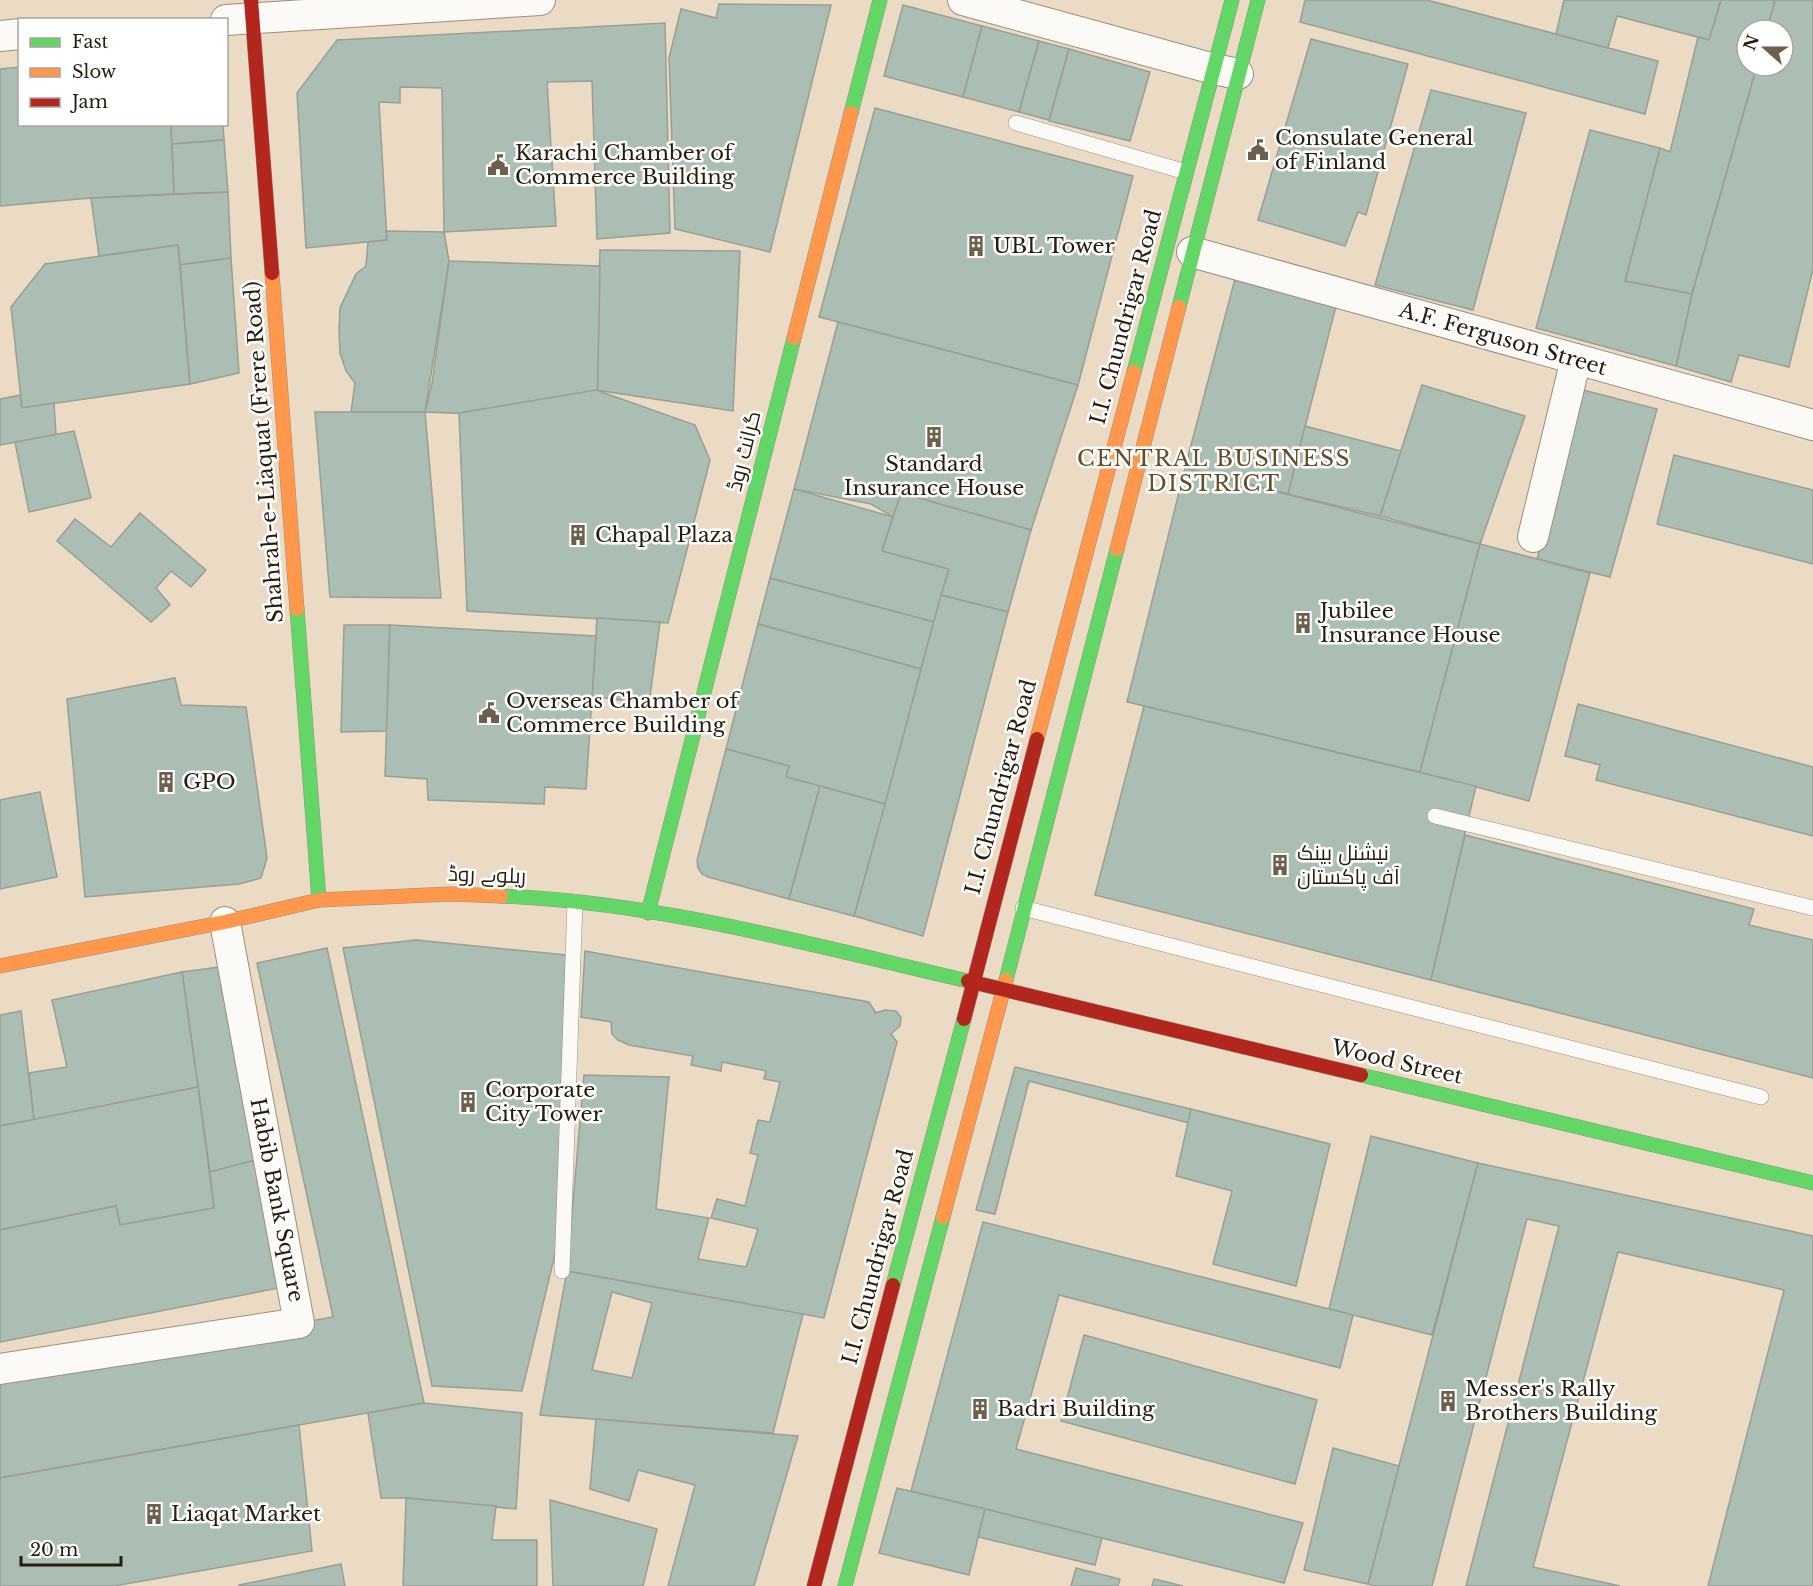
<svg xmlns="http://www.w3.org/2000/svg" width="1813" height="1586" viewBox="0 0 1813 1586" font-family="'Libre Baskerville',Cairo,serif">
  <style>
    .building { fill: #abbeb4; stroke: #9a9e94; stroke-width: 1.5; fill-rule: evenodd }
    .lines { fill: none; stroke-linecap: round; stroke-linejoin: round }
    .lane-casing { stroke: #9b8f7e; stroke-width: 16 }
    .street-casing { stroke: #9b8f7e; stroke-width: 32 }
    .fast-casing { stroke: #9b8f7e; stroke-width: 15 }
    .slow-casing { stroke: #9b8f7e; stroke-width: 15 }
    .jam-casing { stroke: #9b8f7e; stroke-width: 15 }
    .lane { stroke: #fcfaf6; stroke-width: 15 }
    .street { stroke: #fcfaf6; stroke-width: 30 }
    .fast { stroke: #63d668; stroke-width: 14 }
    .slow { stroke: #ff974d; stroke-width: 14 }
    .jam { stroke: #b3261e; stroke-width: 14 }
    .labels { text-anchor: middle; stroke-width: 5; stroke-linejoin: round; paint-order: stroke }
    .poi-label { font-size: 21px; fill: #271d0d; stroke: #fff; text-anchor: start }
    .street-label { font-size: 21px; fill: #271d0d; stroke: #fff }
    .neighbourhood-label { font-size: 22px; letter-spacing: 1.5px; fill: #664e29; stroke: #fff }
  </style>
  <rect width="100%" height="100%" fill="#ebdbc5"/>
  <g class="building">
    <path d="M1305,0H1427L1658,61L1645,114L1300,22Z"/>
    <path d="M1564,0H1721L1709,40L1617,16L1608,48L1556,34Z"/>
    <path d="M1721,0H1775L1767,30H1747V66H1757L1692,294L1625,281L1660,148L1670,152L1698,37L1709,40Z"/>
    <path d="M1775,0H1813V269L1789,367L1739,355L1731,382L1676,366L1692,294L1757,66H1783V30H1767Z"/>
    <path d="M719,4L831,5L770,252L675,229L669,58L681,9L716,18Z"/>
    <path d="M903,5L982,26L963,97L884,76Z"/>
    <path d="M665,23L670,233L597,239L592,81L547,82L556,226L444,232L442,88L400,87V103L379,102L387,240L306,248L297,93L337,40Z"/>
    <path d="M982,26L1039,41L1019,112L963,97Z"/>
    <path d="M1311,39L1408,64L1366,215L1358,212L1345,246L1258,220Z"/>
    <path d="M1039,41L1069,49L1049,120L1019,112Z"/>
    <path d="M1069,49L1150,72L1130,141L1049,121Z"/>
    <path d="M20,67V124H171L174,194L91,198L0,206V69Z"/>
    <path d="M1431,90L1526,113L1473,310L1375,285Z"/>
    <path d="M875,108L1133,176L1078,385L819,317Z"/>
    <path d="M171,124H223L224,140L172,144Z"/>
    <path d="M1590,130L1660,148L1625,281L1692,294L1676,366L1536,328Z"/>
    <path d="M224,140L228,192L174,194L172,144Z"/>
    <path d="M228,192L231,258L180,265L178,245L99,256L91,198Z"/>
    <path d="M386,231L444,232L449,261L425,412H351L355,383L346,371L340,353L339,330L340,308L356,274L366,266L368,242L387,240Z"/>
    <path d="M178,245L190,384L22,408L11,307L45,264Z"/>
    <path d="M600,250L740,251L733,411L596,390Z"/>
    <path d="M231,258L239,373L190,384L180,265Z"/>
    <path d="M449,261L600,266L597,419L425,412L432,383Z"/>
    <path d="M1236,275L1337,302L1288,494L1185,468Z"/>
    <path d="M838,322L1078,385L1031,530L901,493L893,517L871,504L794,489Z"/>
    <path d="M1422,385L1525,416L1480,544L1380,516Z"/>
    <path d="M596,390L695,425L710,460L668,623L467,611L459,413Z"/>
    <path d="M1583,390L1657,409L1610,577L1537,559Z"/>
    <path d="M20,395L22,408L54,403L56,435L0,445V399Z"/>
    <path d="M315,412H425L441,598L330,597Z"/>
    <path d="M1305,426L1401,451L1380,516L1288,494Z"/>
    <path d="M74,431L91,498L29,512L15,442Z"/>
    <path d="M1674,455L1813,490V564L1657,524Z"/>
    <path d="M1185,468L1480,544L1420,772L1127,702Z"/>
    <path d="M794,489L893,517L882,551L949,569L934,622L770,578Z"/>
    <path d="M901,493L1031,530L1008,612L941,595L949,569L882,551Z"/>
    <path d="M140,513L206,570L191,587L171,571L156,588L170,605L151,622L57,541L75,519L111,547Z"/>
    <path d="M1480,544L1590,573L1529,801L1420,772Z"/>
    <path d="M770,578L934,622L921,669L758,624Z"/>
    <path d="M941,595L1008,612L923,936L854,916Z"/>
    <path d="M597,618L660,622L649,704L592,696Z"/>
    <path d="M758,624L921,669L885,804L786,777L789,766L726,749Z"/>
    <path d="M344,625H390L387,731L341,732Z"/>
    <path d="M390,625L596,636L586,789L545,787L544,804L428,800L427,779L385,776Z"/>
    <path d="M175,678L181,705L246,707L267,858L261,878L239,884L85,897L67,699Z"/>
    <path d="M1578,704L1813,767V836L1596,780L1600,765L1565,756Z"/>
    <path d="M1144,706L1476,786L1431,980L1095,895Z"/>
    <path d="M726,749L789,766L786,777L820,786L789,899L708,877L702,874L698,868L697,860Z"/>
    <path d="M820,786L885,804L854,916L789,899Z"/>
    <path d="M40,792L57,877L0,889V800Z"/>
    <path d="M1465,835L1754,909L1749,925L1813,940V1078L1431,980Z"/>
    <path d="M416,940L566,955L556,1250L522,1391L432,1386L343,948Z"/>
    <path d="M327,948L424,1403L0,1478V1376L333,1317L257,963Z"/>
    <path d="M585,951L869,1002L876,1013L885,1010L896,1011L901,1017L900,1026L891,1034L897,1042L824,1318L567,1271L584,1075L669,1077L656,1209L709,1218L698,1259L746,1267L758,1229L711,1218L717,1199L745,1206L758,1155L750,1153L758,1120L770,1122L780,1082L764,1079L766,1071L722,1062L721,1071L691,1065L693,1056L629,1045L618,1040L612,1034L611,1022L581,1017Z"/>
    <path d="M227,966L263,1158L210,1172L182,972Z"/>
    <path d="M182,972L198,1087L34,1120L29,1073L67,1067L52,1000Z"/>
    <path d="M21,1011L34,1120L0,1126V1015Z"/>
    <path d="M1015,1067L1191,1109L1189,1123L1029,1081L995,1214L976,1210Z"/>
    <path d="M198,1087L214,1208L120,1225L116,1206L0,1230V1126Z"/>
    <path d="M1191,1109L1330,1144L1296,1286L1213,1264L1232,1191L1176,1176Z"/>
    <path d="M1371,1136L1478,1163L1432,1335L1329,1309Z"/>
    <path d="M263,1158L289,1286L0,1342V1230L116,1206L120,1225L214,1208L210,1172Z"/>
    <path d="M1478,1163L1813,1236V1586H1708L1784,1290L1618,1252L1533,1567L1620,1586H1466L1559,1226L1527,1219L1432,1586H1374L1368,1584Z"/>
    <path d="M983,1222L1353,1315L1340,1368L1059,1295L1016,1449L1303,1523L1284,1583L911,1491Z"/>
    <path d="M567,1271L803,1314L773,1433L540,1415ZM612,1292L652,1303L632,1378L592,1370Z"/>
    <path d="M1084,1335L1317,1400L1295,1484L1061,1421Z"/>
    <path d="M424,1403L522,1413L516,1509L406,1498H381L368,1413Z"/>
    <path d="M596,1419L798,1436L754,1586H668L695,1485L638,1470L629,1501L590,1489Z"/>
    <path d="M299,1425L312,1551L114,1586H0V1478Z"/>
    <path d="M1333,1448L1399,1466L1368,1584L1304,1570Z"/>
    <path d="M897,1488L985,1509L969,1575L879,1553Z"/>
    <path d="M406,1498L496,1506L492,1540H537V1586H403Z"/>
    <path d="M550,1500L657,1529L643,1586H553Z"/>
    <path d="M985,1509L1102,1538L1095,1565L978,1537Z"/>
    <path d="M341,1564L345,1586H239V1585Z"/>
    <path d="M1076,1568L1120,1579L1118,1586H1071Z"/>
    <path d="M1154,1579L1183,1586H1152Z"/>
  </g>
  <g class="lines">
    <defs>
      <g id="lane">
        <path d="M1016,123L1186,172"/>
        <path d="M1435,816L1813,908"/>
        <path d="M1023,908L1761,1097"/>
        <path d="M562,1271L575,902"/>
      </g>
      <g id="street">
        <path d="M963,0L1214,69L1238,74"/>
        <path d="M226,20L540,0"/>
        <path d="M0,36L20,34"/>
        <path d="M1192,252L1813,425"/>
        <path d="M1533,537L1576,359"/>
        <path d="M0,1369L299,1323L225,922"/>
      </g>
      <g id="fast">
        <path d="M851,113L880,0"/>
        <path d="M1179,307L1258,0"/>
        <path d="M1134,372L1232,0"/>
        <path d="M297,609L319,900"/>
        <path d="M501,896C657,902 816,946 968,981"/>
        <path d="M648,913L794,338"/>
        <path d="M1006,980L1117,549"/>
        <path d="M1361,1075L1813,1183"/>
        <path d="M893,1285L964,1019"/>
        <path d="M845,1586L943,1217"/>
      </g>
      <g id="slow">
        <path d="M272,273L297,609"/>
        <path d="M794,338L851,113"/>
        <path d="M1117,549L1179,307"/>
        <path d="M1037,739L1134,372"/>
        <path d="M0,966L225,922L319,900L450,894L501,896"/>
        <path d="M943,1217L1006,980"/>
      </g>
      <g id="jam">
        <path d="M251,0L272,273"/>
        <path d="M968,981L1361,1075"/>
        <path d="M964,1019L1037,739"/>
        <path d="M814,1586L893,1285"/>
      </g>
    </defs>
    <use href="#lane" class="lane-casing"/>
    <use href="#street" class="street-casing"/>
    <use href="#fast" class="fast-casing"/>
    <use href="#slow" class="slow-casing"/>
    <use href="#jam" class="jam-casing"/>
    <use href="#lane" class="lane"/>
    <use href="#street" class="street"/>
    <use href="#fast" class="fast"/>
    <use href="#slow" class="slow"/>
    <use href="#jam" class="jam"/>
  </g>
  <defs>
    <symbol id="civic-bare" viewBox="-9 -9 18 18"><path d="M-.6-6.5H3V-4.5H.6V-3L4-1V1h2V6H-6V1h2V-1L-.6-3ZM-1.2 2.5V6h2.4V2.5Z" fill="#6c604d" stroke="#fff" stroke-width="2.5" paint-order="stroke"/></symbol>
    <symbol id="building-bare" viewBox="-9 -9 18 18"><path d="M-4-6H4V6H1V3H-1V6H-4ZM-2.5-4.3h1.7v1.8h-1.7ZM.8-4.3h1.7v1.8H.8ZM-2.5-1h1.7V.8h-1.7ZM.8-1h1.7V.8H.8Z" fill="#6c604d" stroke="#fff" stroke-width="2.5" paint-order="stroke"/></symbol>
  </defs>
  <g fill-rule="evenodd">
    <use href="#civic-bare" x="1243" y="135" width="30" height="30"/>
    <use href="#civic-bare" x="483" y="150" width="30" height="30"/>
    <use href="#building-bare" x="961" y="231" width="30" height="30"/>
    <use href="#building-bare" x="919" y="422" width="30" height="30"/>
    <use href="#building-bare" x="563" y="520" width="30" height="30"/>
    <use href="#building-bare" x="1288" y="608" width="30" height="30"/>
    <use href="#civic-bare" x="474" y="698" width="30" height="30"/>
    <use href="#building-bare" x="151" y="767" width="30" height="30"/>
    <use href="#building-bare" x="1265" y="850" width="30" height="30"/>
    <use href="#building-bare" x="453" y="1087" width="30" height="30"/>
    <use href="#building-bare" x="1433" y="1386" width="30" height="30"/>
    <use href="#building-bare" x="965" y="1394" width="30" height="30"/>
    <use href="#building-bare" x="139" y="1499" width="30" height="30"/>
  </g>
  <g class="labels">
    <g class="poi-label">
      <text x="1275" y="145">Consulate General<tspan x="1275" dy="24">of Finland</tspan></text>
      <text x="515" y="160">Karachi Chamber of<tspan x="515" dy="24">Commerce Building</tspan></text>
      <text x="993" y="253">UBL Tower</text>
      <text x="934" y="471" text-anchor="middle">Standard<tspan x="934" dy="24">Insurance House</tspan></text>
      <text x="595" y="542">Chapal Plaza</text>
      <text x="1320" y="618">Jubilee<tspan x="1320" dy="24">Insurance House</tspan></text>
      <text x="506" y="708">Overseas Chamber of<tspan x="506" dy="24">Commerce Building</tspan></text>
      <text x="183" y="789">GPO</text>
      <text x="1297" y="860">نیشنل بینک<tspan x="1297" dy="24">آف پاکستان</tspan></text>
      <text x="485" y="1097">Corporate<tspan x="485" dy="24">City Tower</tspan></text>
      <text x="1465" y="1396">Messer's Rally<tspan x="1465" dy="24">Brothers Building</tspan></text>
      <text x="997" y="1416">Badri Building</text>
      <text x="171" y="1521">Liaqat Market</text>
    </g>
    <g class="street-label">
      <text transform="translate(1126 317) rotate(-75)" y="7">I.I. Chundrigar Road</text>
      <text transform="translate(1503 339) rotate(16)" y="7">A.F. Ferguson Street</text>
      <text transform="translate(744 451) rotate(-76)" y="7">گرانٹ روڈ</text>
      <text transform="translate(264 452) rotate(-94)" y="7">Shahrah-e-Liaquat (Frere Road)</text>
      <text transform="translate(1001 787) rotate(-75)" y="7">I.I. Chundrigar Road</text>
      <text transform="translate(487 875) rotate(2)" y="7">ریلوے روڈ</text>
      <text transform="translate(1397 1062) rotate(13)" y="7">Wood Street</text>
      <text transform="translate(277 1200) rotate(79)" y="7">Habib Bank Square</text>
      <text transform="translate(878 1257) rotate(-75)" y="7">I.I. Chundrigar Road</text>
    </g>
    <g class="neighbourhood-label">
      <text x="1214" y="466">CENTRAL BUSINESS<tspan x="1214" dy="25">DISTRICT</tspan></text>
    </g>
  </g>
  <rect x="18" y="18" width="210" height="108" fill="#ffffff" stroke="#a9a59e" stroke-width="1.5"/>
  <rect x="30" y="38" width="30" height="9" fill="#63d668" stroke="#a9a59e" stroke-width="1.5"/>
  <text x="72" y="48" font-size="18" fill="#271d0d">Fast</text>
  <rect x="30" y="68" width="30" height="9" fill="#ff974d" stroke="#a9a59e" stroke-width="1.5"/>
  <text x="72" y="78" font-size="18" fill="#271d0d">Slow</text>
  <rect x="30" y="98" width="30" height="9" fill="#b3261e" stroke="#a9a59e" stroke-width="1.5"/>
  <text x="72" y="108" font-size="18" fill="#271d0d">Jam</text>
  <g transform="translate(1765 48) rotate(291)"><circle r="28" fill="#ffffff" stroke="#a9a59e" stroke-width="1.5"/>
  <path d="M0-4.5L10 22L0 15L-10 22Z" fill="#6c604d"/>
  <text y="-9" font-size="16" font-weight="bold" text-anchor="middle" fill="#271d0d">N</text>
  </g>
  <path d="M21 1556v9h100v-9" fill="none" stroke="#271d0d" stroke-width="3"/>
  <text x="30" y="1556" font-size="18" fill="#271d0d" stroke="#ffffff" stroke-width="4.5" paint-order="stroke">20 m</text>
</svg>
